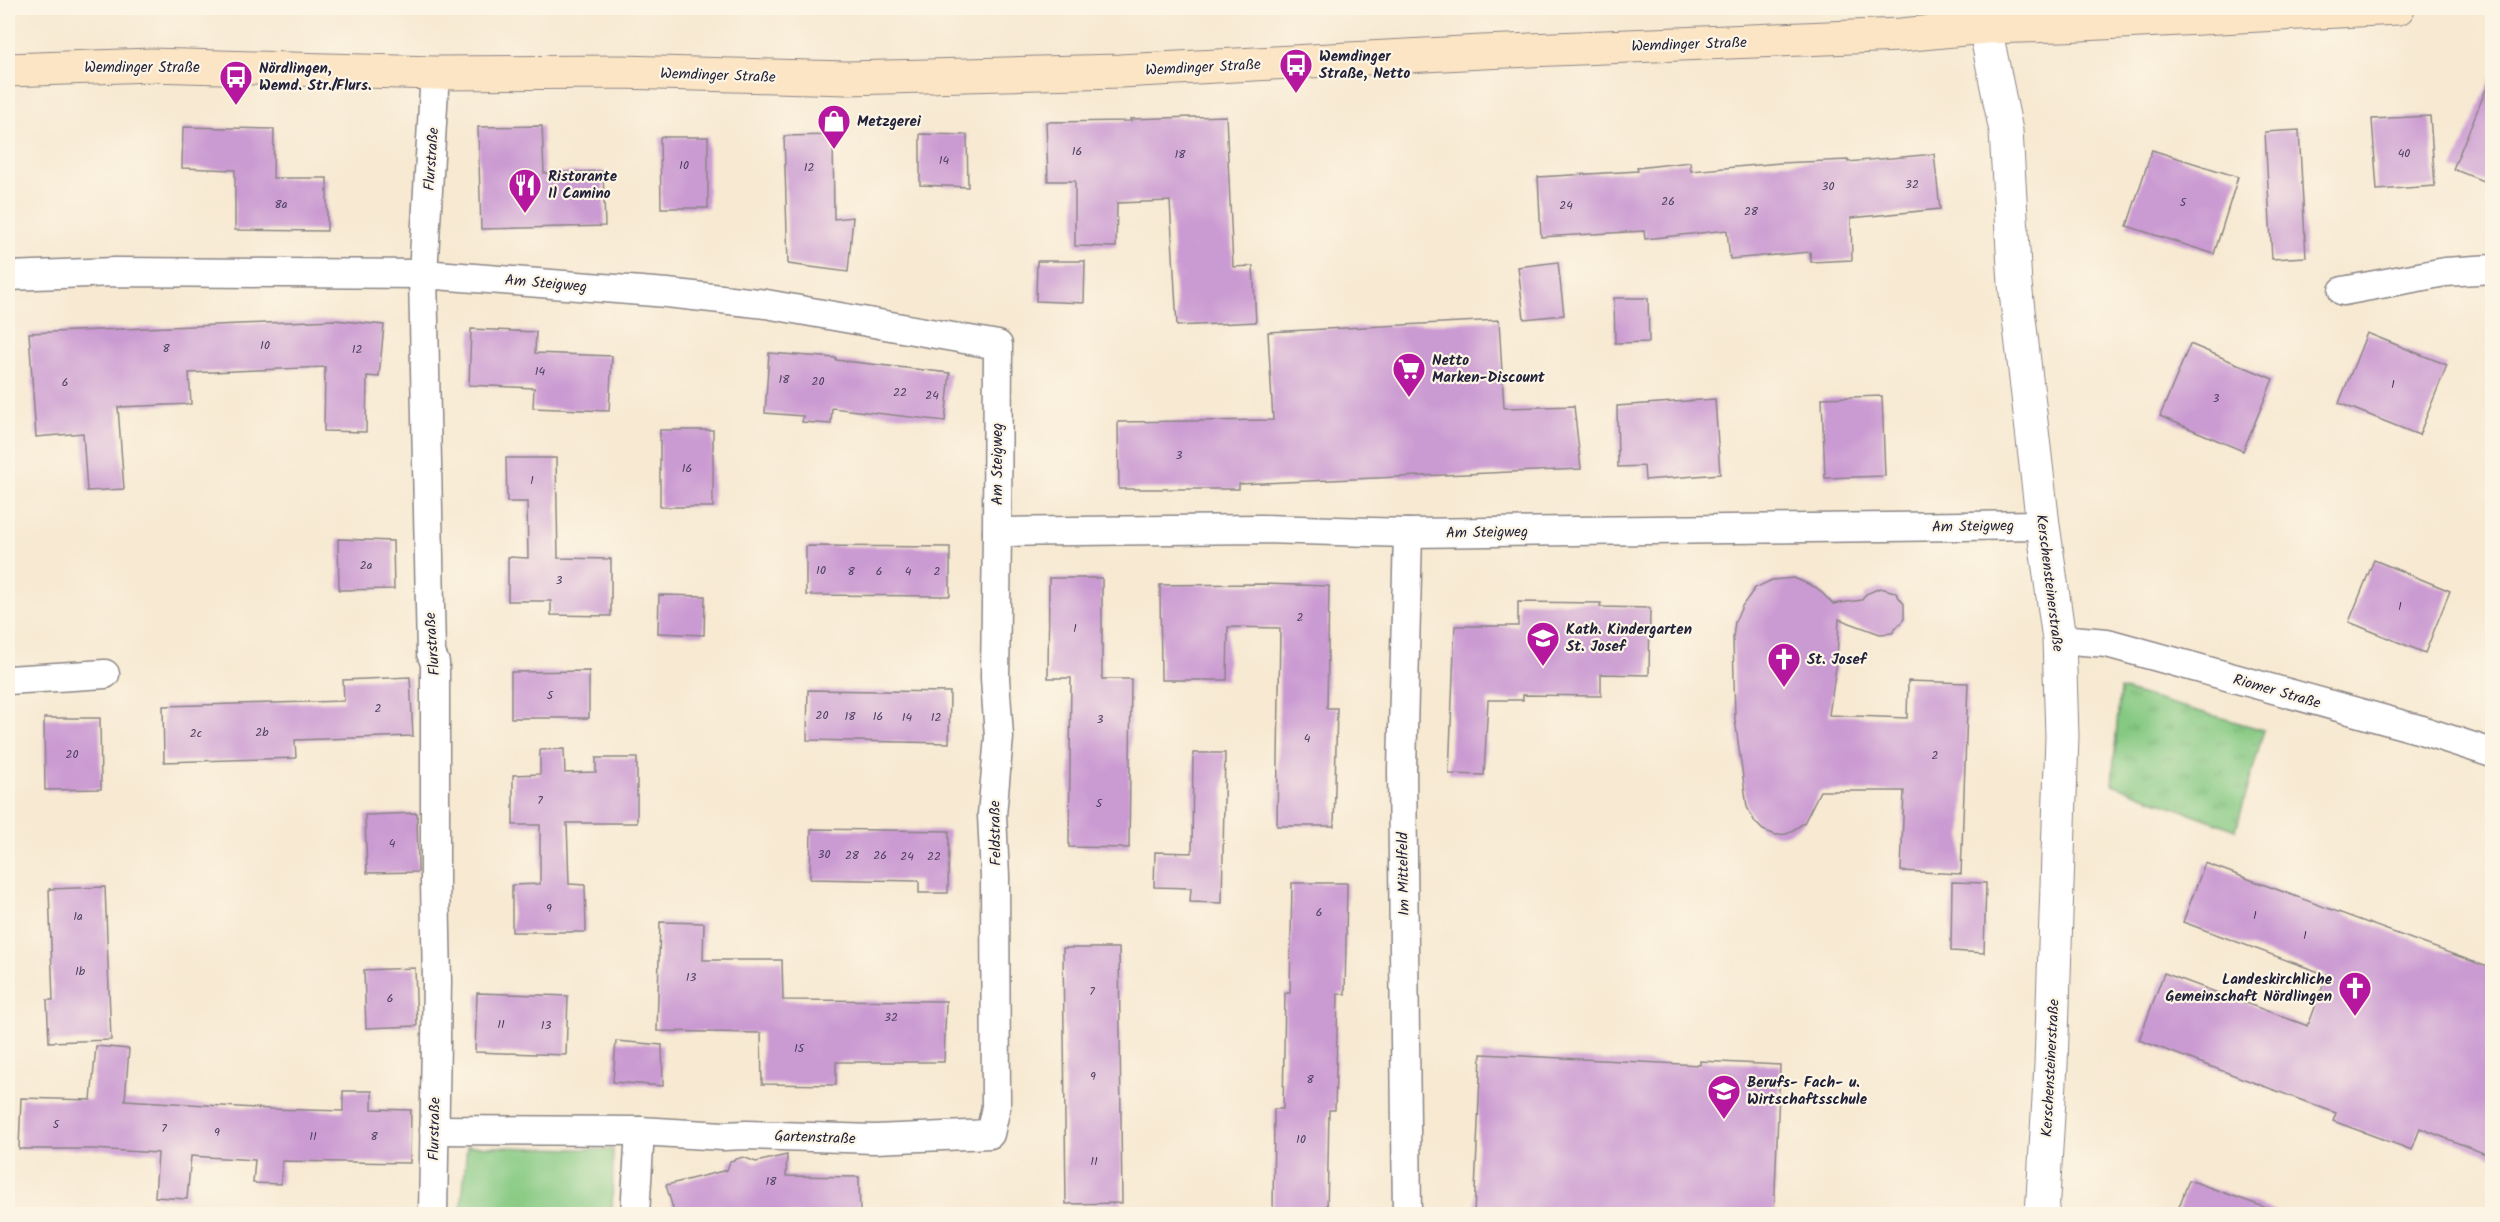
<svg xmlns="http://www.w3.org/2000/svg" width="2500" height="1222" viewBox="0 0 2500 1222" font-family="Kalam,sans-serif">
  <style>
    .grass { fill: url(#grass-tufts); stroke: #54765e; stroke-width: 1.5 }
    .park { fill: #85c982; stroke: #54765e; stroke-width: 1.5 }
    .building { fill: #ca9ad2 }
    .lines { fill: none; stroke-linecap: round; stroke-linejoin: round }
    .minor-casing { stroke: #8c8686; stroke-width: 31 }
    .tertiary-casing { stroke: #8c8686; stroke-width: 35 }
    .secondary-casing { stroke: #8c8686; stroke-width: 35 }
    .minor { stroke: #fff; stroke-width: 28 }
    .tertiary { stroke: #fff; stroke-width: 33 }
    .secondary { stroke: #fce5c4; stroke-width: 33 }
    .labels { text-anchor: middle; stroke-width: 4.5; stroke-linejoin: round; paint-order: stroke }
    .number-label { font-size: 12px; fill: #4c4061 }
    .street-label { font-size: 15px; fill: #22223b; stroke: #fcf5e5 }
    .poi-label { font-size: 15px; font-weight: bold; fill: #22223b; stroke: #fcf5e5; text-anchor: start }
  </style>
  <defs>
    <pattern id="grass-tufts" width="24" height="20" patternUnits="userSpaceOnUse" patternTransform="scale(1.5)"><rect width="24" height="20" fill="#85c982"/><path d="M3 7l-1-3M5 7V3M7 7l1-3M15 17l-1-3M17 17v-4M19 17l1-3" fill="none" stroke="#73ac71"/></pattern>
  </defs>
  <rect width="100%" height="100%" fill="#fcf5e5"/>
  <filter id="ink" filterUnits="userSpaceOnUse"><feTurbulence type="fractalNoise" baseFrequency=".0167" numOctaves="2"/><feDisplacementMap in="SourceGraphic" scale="12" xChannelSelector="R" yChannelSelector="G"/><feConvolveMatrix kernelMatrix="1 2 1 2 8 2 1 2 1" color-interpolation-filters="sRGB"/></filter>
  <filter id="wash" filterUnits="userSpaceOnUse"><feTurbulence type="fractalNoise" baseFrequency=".008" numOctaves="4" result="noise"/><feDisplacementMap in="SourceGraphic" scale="24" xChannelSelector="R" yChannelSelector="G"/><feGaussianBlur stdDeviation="1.35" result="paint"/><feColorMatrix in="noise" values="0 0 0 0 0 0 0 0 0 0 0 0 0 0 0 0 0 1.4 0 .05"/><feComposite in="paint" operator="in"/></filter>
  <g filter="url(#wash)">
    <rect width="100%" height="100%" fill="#f7e9d2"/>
    <path class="grass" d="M2120,689L2264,730L2236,830L2112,784Z"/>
    <path class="park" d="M467,1146L613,1150L612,1214H461Z"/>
    <g id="blocks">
      <g class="building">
        <path d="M2492,75H2493V185L2453,169Z"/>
        <path d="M1226,116L1233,267L1253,266L1256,322L1177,326L1170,201L1117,203L1116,247L1075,246V181H1048L1046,122L1131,121L1130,119Z"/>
        <path d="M2430,116L2435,186L2377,190L2372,119Z"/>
        <path d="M542,126L544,173L603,171L605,226L481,229L478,127Z"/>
        <path d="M183,127L274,129L273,178H327V231L235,230V170L182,168Z"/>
        <path d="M2299,130L2306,257L2272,259L2265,132Z"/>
        <path d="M920,134L967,135L968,187L920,185Z"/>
        <path d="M833,135L834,219L853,217L848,272L788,264L784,136Z"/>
        <path d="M660,137H708V208H661Z"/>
        <path d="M2152,150L2238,177L2214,254L2127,226Z"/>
        <path d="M1934,154L1940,209L1851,218L1852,260L1811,262L1810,252L1730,259L1727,230L1645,239L1644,231L1541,237L1538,177L1638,171L1637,168L1690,162L1691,171L1780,163L1848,160V162Z"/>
        <path d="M1037,261H1085L1084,303L1036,301Z"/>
        <path d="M1558,262L1564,315L1524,319L1518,267Z"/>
        <path d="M1614,298H1648L1649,342L1615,343Z"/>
        <path d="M334,320L384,325L379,377L367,376L366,432L324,431L325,367L189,373L191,404L118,407L124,489L87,491L83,433L36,437L29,333Z"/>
        <path d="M1499,320L1504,408L1574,406L1581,469L1239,484V489H1119L1118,422L1273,420L1268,332Z"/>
        <path d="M471,329L536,332L535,353L612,356L609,411L533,408L534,388L469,385Z"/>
        <path d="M2367,333L2447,365L2419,435L2339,403Z"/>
        <path d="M2190,344L2273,379L2243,451L2160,416Z"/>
        <path d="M769,353L836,358V360L950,373L945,421L832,408L831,424L802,422L803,416L765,413Z"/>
        <path d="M1882,396L1885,476L1825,478L1822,398Z"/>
        <path d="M1715,399L1720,474L1645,480L1644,466L1618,467L1617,406Z"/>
        <rect x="660" y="430" width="53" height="77"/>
        <path d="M506,458H556L558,558L611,559V616L551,615V601H508V557L528,558L527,502H507Z"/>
        <path d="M338,539L393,541L394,589L339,590Z"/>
        <path d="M806,546L950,547V596L806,595Z"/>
        <path d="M2374,560L2450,591L2425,653L2349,622Z"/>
        <path d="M1049,578H1102V679H1131L1129,848L1069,847L1071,678H1048Z"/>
        <path d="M1794,578L1817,588L1833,604L1862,600L1866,594L1880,588L1895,592L1904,604V619L1892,633L1880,634L1839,619L1837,661L1829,715L1907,718L1908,681L1968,683L1961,874L1901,871L1904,791H1820L1804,823L1787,834L1776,835L1763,830L1755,822L1747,807L1735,719L1733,638L1735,622L1742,606L1755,588L1772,580Z"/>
        <path d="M1262,584L1329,586L1327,708H1337L1334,826H1277L1280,628L1228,627L1227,680H1161L1160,585Z"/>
        <path d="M659,595L705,596L704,635L658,633Z"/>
        <path d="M1518,602L1601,603L1600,607L1650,608L1649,675L1601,674V696L1523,695V700H1488L1484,775L1449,774L1455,626H1518Z"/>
        <path d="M589,671V718H511V672Z"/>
        <path d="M410,677L413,736L295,740L296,758L164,762L163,706L344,701L343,680Z"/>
        <path d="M808,690L950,692L949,743L807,740Z"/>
        <path d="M44,718H100L101,789L45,790Z"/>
        <path d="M564,749L565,773L596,772V758H637V823H567L569,884L585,885L586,932H512V885L540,884V825H513V775L540,774V750Z"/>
        <path d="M1193,753H1225L1222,903L1190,902L1191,888L1154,887L1155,852L1192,853Z"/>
        <path d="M417,813L418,872L367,873L365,815Z"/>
        <path d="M811,829L949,831L948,893H919V881L810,879Z"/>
        <path d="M2205,863L2493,969V1157L2420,1128L2412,1150L2333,1121L2336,1113L2139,1040L2164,973L2308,1026L2327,975L2183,922Z"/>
        <path d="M1952,882L1986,883L1984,953L1951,951Z"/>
        <path d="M1292,883H1347L1345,994H1338L1335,1110H1329L1327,1215H1273L1274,1109H1283L1285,993H1290Z"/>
        <path d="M105,887L111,1040L49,1042L47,1000H53L49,889Z"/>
        <path d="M660,922L704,923L703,960H782L783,1000L946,1001L944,1062H836V1085L762,1084L761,1033L657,1031Z"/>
        <path d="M1063,948H1119L1122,1203L1066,1204Z"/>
        <path d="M415,968L417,1026L366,1028L364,970Z"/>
        <path d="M477,993L568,996L566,1055L475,1052Z"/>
        <path d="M616,1041L662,1045L663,1086L613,1082Z"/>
        <path d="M96,1046L129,1049L125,1100L270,1109L343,1111V1091H372V1109L411,1110L410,1163L282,1161L281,1184L253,1183L255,1160L191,1156L187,1199L155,1197L158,1153L92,1149H19L21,1098L91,1100Z"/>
        <path d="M1481,1054L1700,1065V1061L1780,1065L1774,1215H1474Z"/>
        <path d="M787,1155L786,1176L859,1177L860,1215H733L674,1212L666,1185L727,1170L730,1161L743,1157L756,1162Z"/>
        <path d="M2189,1180L2275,1211V1215H2176Z"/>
      </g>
    </g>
  </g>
  <g filter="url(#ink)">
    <use href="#blocks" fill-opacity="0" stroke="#8c8686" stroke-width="1.5"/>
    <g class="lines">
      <defs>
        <g id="minor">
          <path d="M8,276L115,272L423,274L667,293L766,304L998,345L997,532L1260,529L1408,533L2043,525"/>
          <path d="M2343,291L2445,272L2492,269"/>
          <path d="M2059,639L2107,643L2418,729L2492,753"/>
          <path d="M8,680L105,674"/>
          <path d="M434,1130L640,1131L723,1136L746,1135L875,1139L990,1134L996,1107L995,877L992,815L999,737L995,678L997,532"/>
          <path d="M433,1214L437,982L435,882V663L431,653L423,274L435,73"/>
          <path d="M635,1214L640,1131"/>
          <path d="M1407,1214L1402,770L1408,533"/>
        </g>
        <path id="tertiary" d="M1985,27L2006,131L2015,284L2043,525L2059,639L2062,736L2051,1065L2042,1214"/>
        <path id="secondary" d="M8,70L151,65L435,73L620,72L847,78L1120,71L1482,52L1901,35L1985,27L2062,25L2398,8"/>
      </defs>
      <use href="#minor" class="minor-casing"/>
      <use href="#tertiary" class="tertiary-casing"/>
      <use href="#secondary" class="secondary-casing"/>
      <use href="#minor" class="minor"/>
      <use href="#tertiary" class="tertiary"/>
      <use href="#secondary" class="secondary"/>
    </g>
  </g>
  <defs>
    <symbol id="bus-pin" viewBox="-11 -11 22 30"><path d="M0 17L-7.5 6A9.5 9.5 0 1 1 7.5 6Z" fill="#b5179e" stroke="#fcf5e5"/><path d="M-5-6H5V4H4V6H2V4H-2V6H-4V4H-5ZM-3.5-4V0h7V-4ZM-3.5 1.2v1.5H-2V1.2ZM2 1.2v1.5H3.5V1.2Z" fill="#fff"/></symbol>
    <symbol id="shop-pin" viewBox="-11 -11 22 30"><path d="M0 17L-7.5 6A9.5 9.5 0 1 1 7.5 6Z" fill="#b5179e" stroke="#fcf5e5"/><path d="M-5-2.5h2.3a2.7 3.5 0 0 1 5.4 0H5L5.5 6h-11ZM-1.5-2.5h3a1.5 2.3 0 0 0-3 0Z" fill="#fff"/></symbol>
    <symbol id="restaurant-pin" viewBox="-11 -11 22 30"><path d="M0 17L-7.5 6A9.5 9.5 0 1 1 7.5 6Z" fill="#b5179e" stroke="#fcf5e5"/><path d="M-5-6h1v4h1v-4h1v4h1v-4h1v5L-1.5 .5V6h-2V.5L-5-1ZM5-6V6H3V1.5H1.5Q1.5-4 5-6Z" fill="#fff"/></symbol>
    <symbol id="supermarket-pin" viewBox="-11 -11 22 30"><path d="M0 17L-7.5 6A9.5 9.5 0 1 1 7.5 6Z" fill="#b5179e" stroke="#fcf5e5"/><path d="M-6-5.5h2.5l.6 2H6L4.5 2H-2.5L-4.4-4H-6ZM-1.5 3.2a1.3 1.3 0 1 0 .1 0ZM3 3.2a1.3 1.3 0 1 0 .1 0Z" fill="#fff"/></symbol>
    <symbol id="school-pin" viewBox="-11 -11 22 30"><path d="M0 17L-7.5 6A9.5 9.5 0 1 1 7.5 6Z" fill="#b5179e" stroke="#fcf5e5"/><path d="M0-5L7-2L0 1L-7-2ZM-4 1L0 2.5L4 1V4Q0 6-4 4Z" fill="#fff"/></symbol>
    <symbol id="church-pin" viewBox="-11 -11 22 30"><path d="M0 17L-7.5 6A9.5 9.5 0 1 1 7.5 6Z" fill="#b5179e" stroke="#fcf5e5"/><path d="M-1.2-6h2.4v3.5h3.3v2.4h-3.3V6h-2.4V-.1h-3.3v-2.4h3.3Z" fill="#fff"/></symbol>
  </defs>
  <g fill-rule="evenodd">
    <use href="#bus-pin" x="1277" y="46" width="38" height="52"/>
    <use href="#bus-pin" x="217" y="58" width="38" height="52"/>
    <use href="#shop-pin" x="815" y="102" width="38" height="52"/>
    <use href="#restaurant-pin" x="506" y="166" width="38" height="52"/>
    <use href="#supermarket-pin" x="1390" y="350" width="38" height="52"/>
    <use href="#school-pin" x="1524" y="619" width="38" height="52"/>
    <use href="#church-pin" x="1765" y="640" width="38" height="52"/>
    <use href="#church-pin" x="2336" y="969" width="38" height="52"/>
    <use href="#school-pin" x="1705" y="1072" width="38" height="52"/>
  </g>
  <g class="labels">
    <g class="number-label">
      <text x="1077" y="155">16</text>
      <text x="2404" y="157">40</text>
      <text x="1180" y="158">18</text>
      <text x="944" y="164">14</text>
      <text x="684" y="169">10</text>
      <text x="809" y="171">12</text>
      <text x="1912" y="188">32</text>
      <text x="1828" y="190">30</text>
      <text x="1668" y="205">26</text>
      <text x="2183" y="206">5</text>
      <text x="281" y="208">8a</text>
      <text x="1566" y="209">24</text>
      <text x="1751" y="215">28</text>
      <text x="265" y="349">10</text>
      <text x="166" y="352">8</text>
      <text x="357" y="353">12</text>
      <text x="540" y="375">14</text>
      <text x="784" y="383">18</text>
      <text x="818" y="385">20</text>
      <text x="65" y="386">6</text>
      <text x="2393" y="388">1</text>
      <text x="900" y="396">22</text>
      <text x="932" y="399">24</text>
      <text x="2216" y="402">3</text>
      <text x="1179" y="459">3</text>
      <text x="687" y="472">16</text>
      <text x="532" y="484">1</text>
      <text x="366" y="569">2a</text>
      <text x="821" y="574">10</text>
      <text x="851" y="575">8</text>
      <text x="879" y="575">6</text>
      <text x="908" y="575">4</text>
      <text x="937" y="575">2</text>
      <text x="559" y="584">3</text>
      <text x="2400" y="610">1</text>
      <text x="1300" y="621">2</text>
      <text x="1075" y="632">1</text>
      <text x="550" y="699">5</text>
      <text x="378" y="712">2</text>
      <text x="822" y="719">20</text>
      <text x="850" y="720">18</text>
      <text x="878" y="720">16</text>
      <text x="907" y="721">14</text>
      <text x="936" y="721">12</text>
      <text x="1100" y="723">3</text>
      <text x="262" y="736">2b</text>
      <text x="196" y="737">2c</text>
      <text x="1307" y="742">4</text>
      <text x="72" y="758">20</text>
      <text x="1935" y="759">2</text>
      <text x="540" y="804">7</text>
      <text x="1099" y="807">5</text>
      <text x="392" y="847">4</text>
      <text x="824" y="858">30</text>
      <text x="852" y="859">28</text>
      <text x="880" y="859">26</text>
      <text x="907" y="860">24</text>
      <text x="934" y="860">22</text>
      <text x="549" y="912">9</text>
      <text x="1319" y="916">6</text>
      <text x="2255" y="919">1</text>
      <text x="78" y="920">1a</text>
      <text x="2305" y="939">1</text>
      <text x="80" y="975">1b</text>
      <text x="691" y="981">13</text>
      <text x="1092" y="995">7</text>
      <text x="390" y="1002">6</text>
      <text x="891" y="1021">32</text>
      <text x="501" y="1028">11</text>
      <text x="546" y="1029">13</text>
      <text x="799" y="1052">15</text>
      <text x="1093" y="1080">9</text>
      <text x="1310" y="1083">8</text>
      <text x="56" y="1128">5</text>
      <text x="164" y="1132">7</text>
      <text x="217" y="1136">9</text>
      <text x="313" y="1140">11</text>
      <text x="374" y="1140">8</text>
      <text x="1301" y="1143">10</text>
      <text x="1094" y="1165">11</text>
      <text x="771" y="1185">18</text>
    </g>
    <g class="street-label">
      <text transform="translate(1689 44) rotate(-2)" y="5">Wemdinger Straße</text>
      <text x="142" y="72">Wemdinger Straße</text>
      <text transform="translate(1203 67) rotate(-3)" y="5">Wemdinger Straße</text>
      <text transform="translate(718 75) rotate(2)" y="5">Wemdinger Straße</text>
      <text transform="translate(431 159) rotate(-86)" y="5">Flurstraße</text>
      <text transform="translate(546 283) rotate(5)" y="5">Am Steigweg</text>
      <text transform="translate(997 464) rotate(-90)" y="5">Am Steigweg</text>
      <text transform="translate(1973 526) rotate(-1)" y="5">Am Steigweg</text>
      <text transform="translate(1487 532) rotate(-1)" y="5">Am Steigweg</text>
      <text transform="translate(2050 583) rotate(83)" y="5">Kerschensteinerstraße</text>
      <text transform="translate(432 644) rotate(-94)" y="5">Flurstraße</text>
      <text transform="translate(2277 691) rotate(16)" y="5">Riomer Straße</text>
      <text transform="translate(995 833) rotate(-91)" y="5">Feldstraße</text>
      <text transform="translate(1403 874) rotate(-91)" y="5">Im Mittelfeld</text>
      <text transform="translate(2050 1068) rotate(-87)" y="5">Kerschensteinerstraße</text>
      <text transform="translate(434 1129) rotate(-89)" y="5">Flurstraße</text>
      <text transform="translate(815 1137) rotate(2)" y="5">Gartenstraße</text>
    </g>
    <g class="poi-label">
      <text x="1319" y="61">Wemdinger<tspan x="1319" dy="17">Straße, Netto</tspan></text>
      <text x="259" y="73">Nördlingen,<tspan x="259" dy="17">Wemd. Str./Flurs.</tspan></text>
      <text x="857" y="126">Metzgerei</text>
      <text x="548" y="181">Ristorante<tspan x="548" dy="17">Il Camino</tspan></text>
      <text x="1432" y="365">Netto<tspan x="1432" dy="17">Marken-Discount</tspan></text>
      <text x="1566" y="634">Kath. Kindergarten<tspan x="1566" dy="17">St. Josef</tspan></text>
      <text x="1807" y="664">St. Josef</text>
      <text x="2332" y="984" text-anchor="end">Landeskirchliche<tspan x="2332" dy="17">Gemeinschaft Nördlingen</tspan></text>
      <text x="1747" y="1087">Berufs- Fach- u.<tspan x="1747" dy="17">Wirtschaftsschule</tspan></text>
    </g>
  </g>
  <rect width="2500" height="1222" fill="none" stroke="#fcf5e5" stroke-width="30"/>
</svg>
